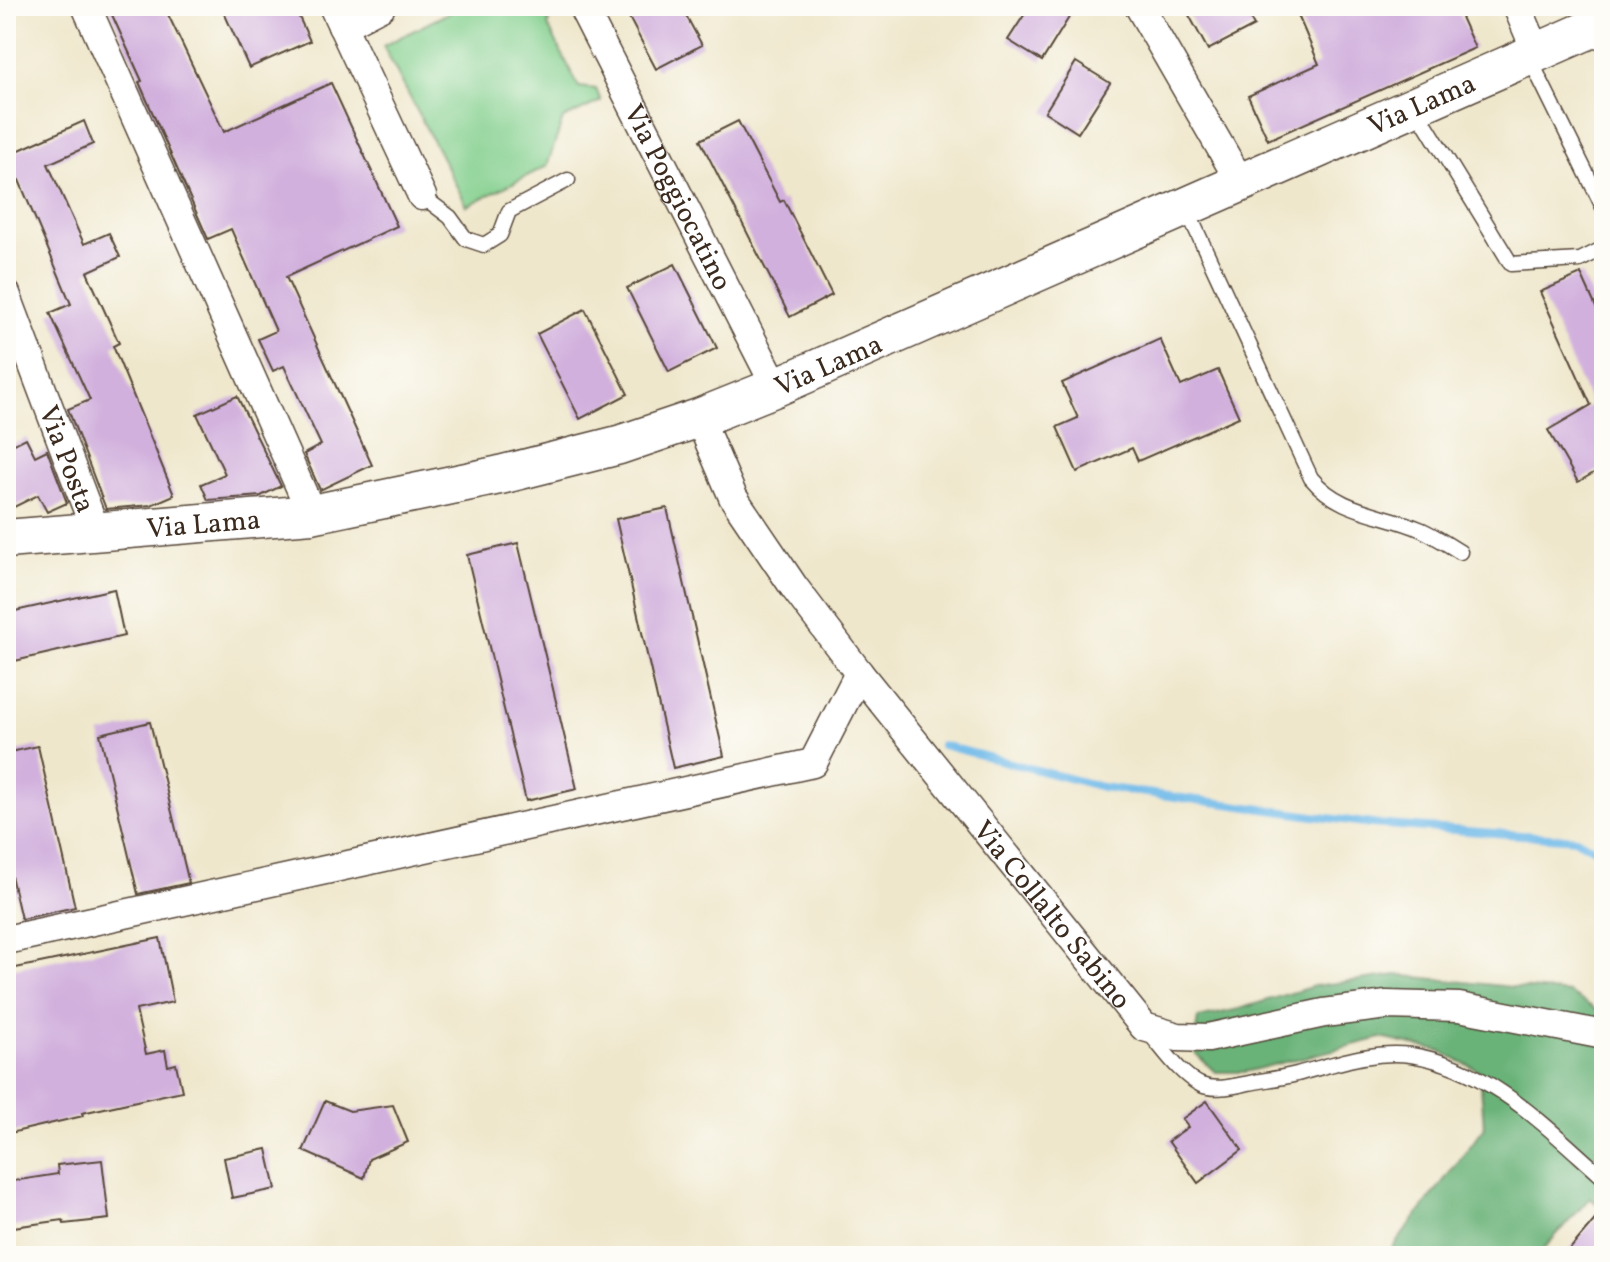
<svg xmlns="http://www.w3.org/2000/svg" width="1610" height="1262" viewBox="0 0 1610 1262" font-family="Vollkorn,serif">
  <style>
    .green { fill: #82cf8d; stroke: #5e7c56; stroke-width: 2 }
    .forest { fill: #69b278; stroke: #526e4b; stroke-width: 2 }
    .lines { fill: none; stroke-linecap: round; stroke-linejoin: round }
    .stream { stroke: #70bae9; stroke-width: 8 }
    .building { fill: #d1b0dd }
    .service-casing { stroke: #564638; stroke-width: 17 }
    .minor-casing { stroke: #564638; stroke-width: 31 }
    .secondary-casing { stroke: #564638; stroke-width: 41 }
    .service { stroke: #fff; stroke-width: 14 }
    .minor { stroke: #fff; stroke-width: 28 }
    .secondary { stroke: #fff; stroke-width: 38 }
    .labels { text-anchor: middle; stroke-width: 6; stroke-linejoin: round; paint-order: stroke }
    .street-label { font-size: 28px; fill: #3b2a1e; stroke: #fdfcf7 }
  </style>
  <rect width="100%" height="100%" fill="#fdfcf7"/>
  <filter id="ink" filterUnits="userSpaceOnUse"><feTurbulence type="fractalNoise" baseFrequency=".0125" numOctaves="2"/><feDisplacementMap in="SourceGraphic" scale="16" xChannelSelector="R" yChannelSelector="G"/><feConvolveMatrix kernelMatrix="1 2 1 2 8 2 1 2 1" color-interpolation-filters="sRGB"/></filter>
  <filter id="wash" filterUnits="userSpaceOnUse"><feTurbulence type="fractalNoise" baseFrequency=".006" numOctaves="4" result="noise"/><feDisplacementMap in="SourceGraphic" scale="32" xChannelSelector="R" yChannelSelector="G"/><feGaussianBlur stdDeviation="1.8" result="paint"/><feColorMatrix in="noise" values="0 0 0 0 0 0 0 0 0 0 0 0 0 0 0 0 0 1.4 0 .05"/><feComposite in="paint" operator="in"/></filter>
  <g filter="url(#wash)">
    <rect width="100%" height="100%" fill="#efe7cc"/>
    <path class="green" d="M462,6H552L548,26L579,87L596,89L601,101L563,119L547,166L467,206L383,46Z"/>
    <path class="forest" d="M1397,975L1569,993L1604,1014V1210L1590,1198L1537,1256H1386L1484,1128L1480,1071L1439,1051L1381,1038L1245,1072H1215L1193,1051L1198,1018L1239,1009L1314,986Z"/>
    <g class="lines">
      <path class="stream" d="M942,745L1102,787L1372,824L1576,839L1604,855"/>
    </g>
    <g id="blocks">
      <g class="building">
        <path d="M108,6H164L224,132L331,83L397,226L286,277L372,465L320,490L304,454L321,445L284,366L273,371L258,339L276,331L231,229L208,239L139,82L142,81Z"/>
        <path d="M221,6H294L310,41L249,68Z"/>
        <path d="M623,6H681L702,45L656,69Z"/>
        <path d="M1030,6H1076L1042,61L1008,40Z"/>
        <path d="M1184,6H1243L1254,26L1208,50Z"/>
        <path d="M1294,6H1456L1475,48L1268,140L1248,96L1319,64Z"/>
        <path d="M1076,62L1110,83L1078,133L1045,112Z"/>
        <path d="M84,121L93,144L48,164L84,244L109,233L120,257L87,272L119,343L113,346L174,495L151,505L106,509L68,409L90,400L50,313L71,304L19,180L6,186V156Z"/>
        <path d="M738,121L780,202L784,200L832,295L790,317L700,140Z"/>
        <path d="M675,264L717,348L669,372L627,288Z"/>
        <path d="M1581,274L1599,314L1604,311V467L1578,482L1548,430L1591,405L1540,292Z"/>
        <path d="M585,309L628,394L580,419L537,334Z"/>
        <path d="M1160,339L1181,386L1218,370L1239,417L1138,461L1132,448L1077,472L1057,427L1078,418L1062,383Z"/>
        <path d="M237,396L281,486L261,496L208,500L201,484L225,474L197,414Z"/>
        <path d="M26,438L35,456L47,450L67,503L47,512L38,495L6,511V448Z"/>
        <path d="M667,508L724,756L673,768L616,519Z"/>
        <path d="M518,543L577,789L526,801L467,555Z"/>
        <path d="M114,589L124,636L6,663V613Z"/>
        <path d="M150,722L189,883L138,894L100,734Z"/>
        <path d="M38,746L75,907L21,919L6,854V753Z"/>
        <path d="M160,938L173,1002L136,1010L146,1054L165,1050L168,1066L176,1064L182,1091L82,1113L83,1116L6,1134V970Z"/>
        <path d="M325,1101L350,1111L393,1105L408,1142L369,1159L364,1178L303,1151Z"/>
        <path d="M1207,1101L1242,1150L1198,1183L1168,1141L1188,1127L1182,1119Z"/>
        <path d="M267,1149L276,1189L232,1198L224,1158Z"/>
        <path d="M102,1160L109,1219L64,1224L63,1220L6,1228V1182L58,1174L57,1165Z"/>
        <path d="M1604,1209V1256H1564Z"/>
      </g>
    </g>
  </g>
  <g filter="url(#ink)">
    <use href="#blocks" fill-opacity="0" stroke="#564638" stroke-width="2"/>
    <g class="lines">
      <defs>
        <g id="service">
          <path d="M1529,57L1604,209"/>
          <path d="M1415,107L1511,264L1580,260L1604,248"/>
          <path d="M422,196L450,217L466,239L484,245L500,235L509,211L568,180"/>
          <path d="M1186,208L1311,478C1341,514 1382,512 1422,530C1435,536 1447,544 1460,552"/>
          <path d="M1149,1033C1164,1050 1180,1075 1201,1085C1216,1091 1234,1086 1249,1083C1265,1080 1282,1078 1297,1074C1335,1064 1372,1050 1411,1055C1490,1067 1547,1128 1604,1178"/>
        </g>
        <g id="minor">
          <path d="M86,6L312,514"/>
          <path d="M333,6L422,196"/>
          <path id="s1" d="M582,6L776,387"/>
          <path d="M1139,6L1241,183"/>
          <path d="M1517,6L1537,53"/>
          <path d="M342,26L381,6"/>
          <path id="s2" d="M6,294L96,532"/>
          <path id="s3" d="M699,418L733,497L794,587L859,673L1144,1027L1178,1037L1208,1038L1324,1013L1387,1005L1459,1007L1604,1035"/>
          <path d="M6,940L813,763L859,673"/>
        </g>
        <g id="secondary">
          <path id="s4" d="M6,539L312,514L500,475L619,445L699,418L776,387L1604,23"/>
        </g>
      </defs>
      <use href="#service" class="service-casing"/>
      <use href="#minor" class="minor-casing"/>
      <use href="#secondary" class="secondary-casing"/>
      <use href="#service" class="service"/>
      <use href="#minor" class="minor"/>
      <use href="#secondary" class="secondary"/>
    </g>
  </g>
  <g class="labels">
    <g class="street-label">
      <text dy="10" stroke="none"><textPath href="#s4" startOffset="1494">Via Lama</textPath></text>
      <text dy="10" stroke="none"><textPath href="#s1" startOffset="214">Via Poggiocatino</textPath></text>
      <text dy="10" stroke="none"><textPath href="#s4" startOffset="846">Via Lama</textPath></text>
      <text dy="10" stroke="none"><textPath href="#s2" startOffset="176">Via Posta</textPath></text>
      <text dy="10" stroke="none"><textPath href="#s4" startOffset="198">Via Lama</textPath></text>
      <text dy="10" stroke="none"><textPath href="#s3" startOffset="612">Via Collalto Sabino</textPath></text>
    </g>
  </g>
  <rect width="1610" height="1262" fill="none" stroke="#fdfcf7" stroke-width="32"/>
</svg>
